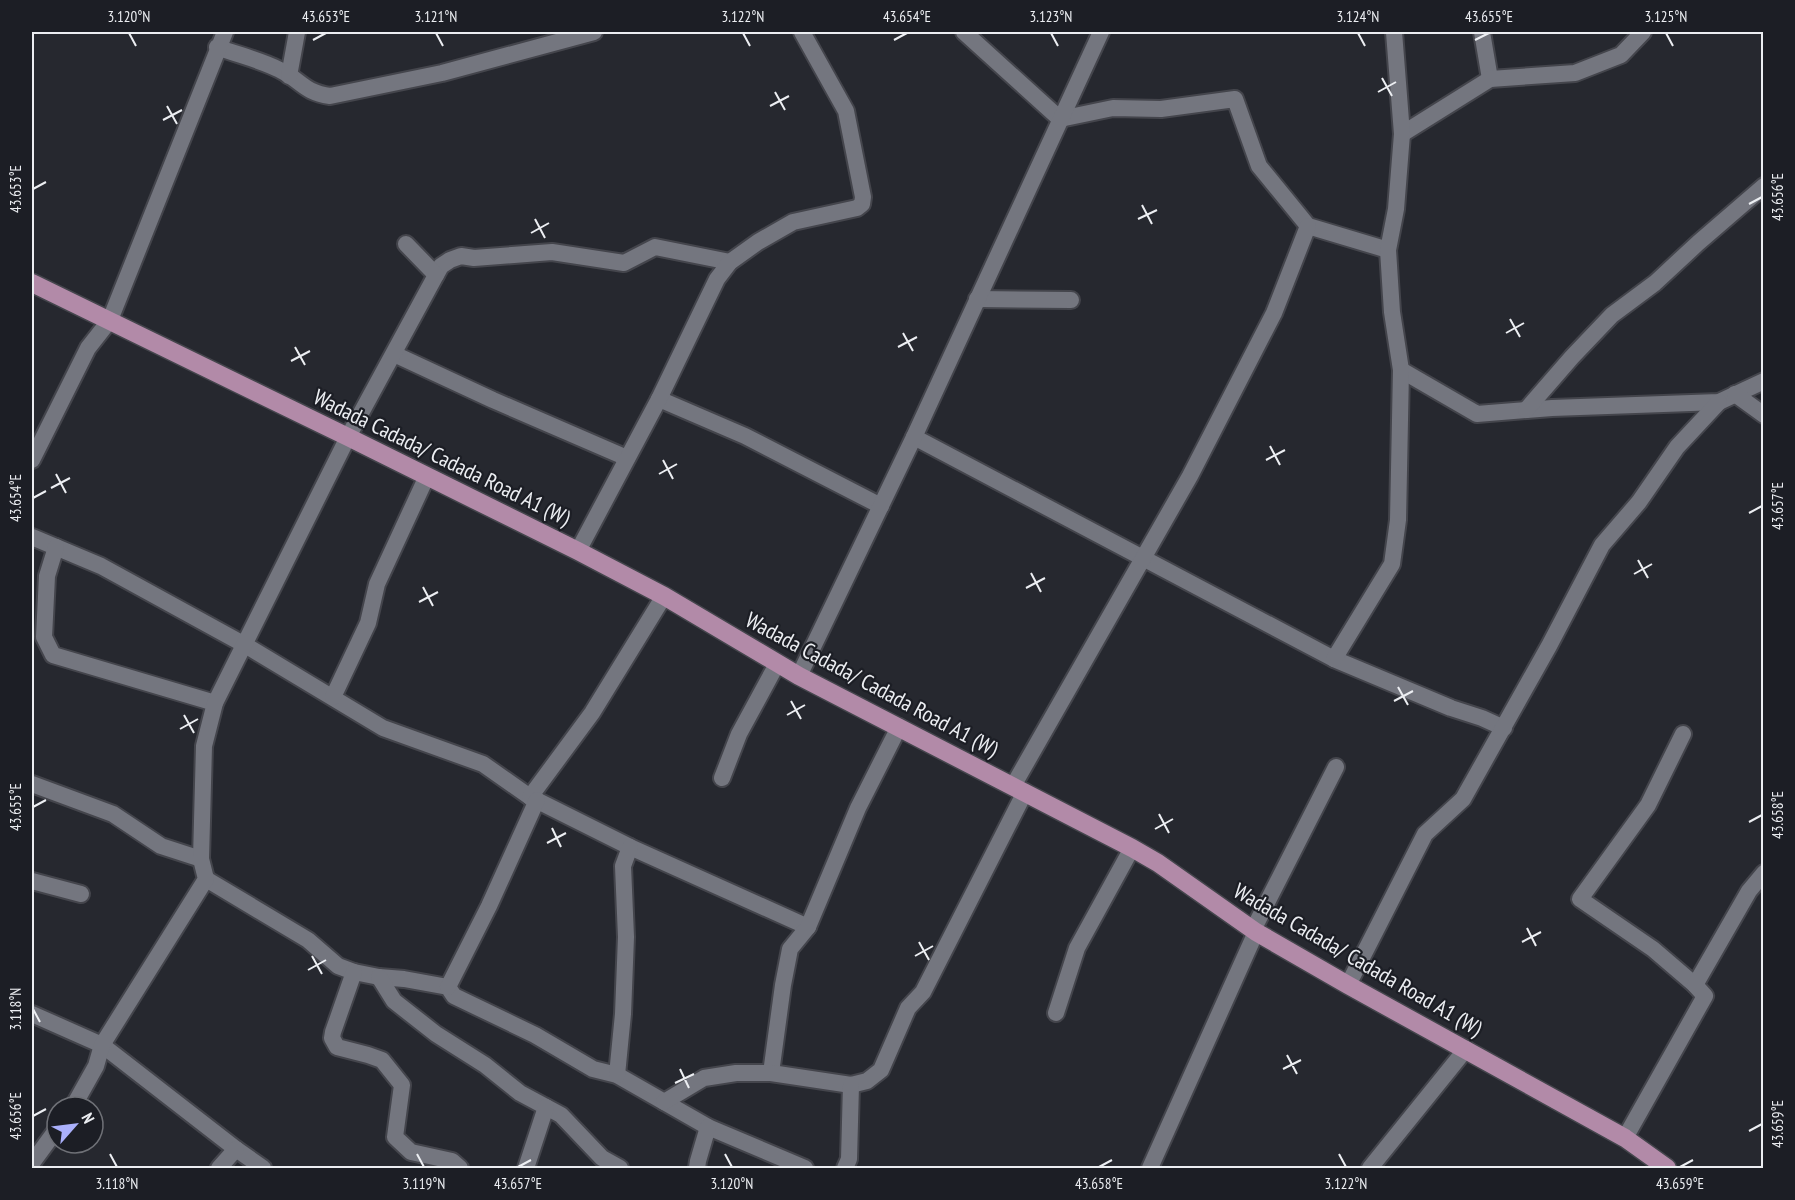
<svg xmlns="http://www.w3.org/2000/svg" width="1795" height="1200" viewBox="0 0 1795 1200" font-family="'PT Sans Narrow',sans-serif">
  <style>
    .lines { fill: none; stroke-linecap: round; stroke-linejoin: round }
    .minor-casing { stroke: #44454c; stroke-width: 20 }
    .major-casing { stroke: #44454c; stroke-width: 21 }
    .minor { stroke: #74767f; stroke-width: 16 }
    .major { stroke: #b28aa8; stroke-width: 18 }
    .ticks { fill: none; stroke: #eceef2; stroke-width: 2 }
    .labels { text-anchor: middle; stroke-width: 4.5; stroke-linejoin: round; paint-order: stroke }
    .street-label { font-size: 22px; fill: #eceef2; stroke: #1c1e25 }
    .neatline { fill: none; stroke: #eceef2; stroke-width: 2 }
    .ticks-label { font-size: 15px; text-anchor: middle; fill: #eceef2 }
  </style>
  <rect width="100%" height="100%" fill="#26282f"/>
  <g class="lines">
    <defs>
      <g id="minor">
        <path d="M964,32L1060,119L1113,108L1161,109L1235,99L1259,166L1308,226L1388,250"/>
        <path d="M1482,32L1490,79"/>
        <path d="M217,47C238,55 261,60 280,70C301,80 303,92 330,96L442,73L594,32"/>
        <path d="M289,76L297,32"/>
        <path d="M1402,134L1490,79L1575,73L1621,55L1643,32"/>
        <path d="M436,275L441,266L450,260L461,256L474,258L552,252L624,263L655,247L730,262"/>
        <path d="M977,299L1071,300"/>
        <path d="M394,354L493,400L627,458"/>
        <path d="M1401,370L1477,414L1552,408L1719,402L1764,381"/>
        <path d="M1735,394L1764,415"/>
        <path d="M659,399L745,436L881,506"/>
        <path d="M1526,410L1572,357L1612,315L1655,283L1698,243L1764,186"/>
        <path d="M914,437L1334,659L1451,708L1482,718L1504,728"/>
        <path d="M32,460L88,348L110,320L225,32"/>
        <path d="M32,537L101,566L245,645L383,728L483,764L530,797L630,847L808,927"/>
        <path d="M56,547L47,576L44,637L53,655L215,703"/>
        <path d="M578,551L659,399L717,279L730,262L758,242L793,222L857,208L862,204L863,197L846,111L802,32"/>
        <path d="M1334,659L1392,564L1398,520L1401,370L1392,312L1388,250L1396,209L1402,134L1394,32"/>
        <path d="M799,676L914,437L1101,32"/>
        <path d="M333,697L368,623L377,584L427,476"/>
        <path d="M1683,734L1648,805L1580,899L1653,949L1695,985"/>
        <path d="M722,778L739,734L777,664"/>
        <path d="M32,784L113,814L161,846L201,859"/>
        <path d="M1013,786L1190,476L1274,313L1308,226"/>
        <path d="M530,797L592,713L664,596"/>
        <path d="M206,879L308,940L338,966L354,972L379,977L404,979L448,987L454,996L535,1035L593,1069L617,1075L708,1127L805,1168"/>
        <path d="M32,881L81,894"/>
        <path d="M1253,930L1336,767"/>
        <path d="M354,972L333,1032L332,1038L337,1047L368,1055L382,1060L402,1085L395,1137L411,1152L452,1161L460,1168"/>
        <path d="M379,977L394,1001L436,1034L485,1065L520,1093L561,1115L602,1158L620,1168"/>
        <path d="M1348,985L1425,834L1463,799L1549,646L1602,545L1639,502L1677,447L1719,402"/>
        <path d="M448,987L489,906L537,800"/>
        <path d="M1056,1013L1077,948L1132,848"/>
        <path d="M32,1014L102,1045L236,1149L263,1168"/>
        <path d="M771,1073L783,985L790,949L808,927L858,808L899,727"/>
        <path d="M617,1075L623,1014L626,937L623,866L630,847"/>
        <path d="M664,1102L704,1078L736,1073H771L851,1085L867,1081L881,1070L908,1008L923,992L1025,792"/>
        <path d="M73,1107L96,1066L102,1045L206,879L201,859L204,746L215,703L348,437L436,275L406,244"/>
        <path d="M1625,1138L1705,996L1695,985L1749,891L1764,873"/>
        <path d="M32,1163L57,1129"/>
        <path d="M219,1168L236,1149"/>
        <path d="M526,1168L546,1107"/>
        <path d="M697,1168L698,1161L708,1127"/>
        <path d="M845,1168L849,1159L851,1085"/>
        <path d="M1150,1168L1256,932"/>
        <path d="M1370,1168L1466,1049"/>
      </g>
      <path id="major" d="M32,283L348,437L578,551L664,596L799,676L1132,848L1158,863L1256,932L1348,985L1625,1138L1667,1168"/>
    </defs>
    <use href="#minor" class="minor-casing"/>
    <use href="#major" class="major-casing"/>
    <use href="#minor" class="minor"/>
    <use href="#major" class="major"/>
  </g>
  <path class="ticks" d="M129,33L136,46M436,33L443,46M743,33L750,46M1051,33L1058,46M1358,33L1365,46M1666,33L1673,46M313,40L326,33M894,40L907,33M1475,40L1489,33M1382,78L1392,96M775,92L785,110M1378,92L1396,82M167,106L177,124M770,106L789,96M163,120L182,110M33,189L46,182M1749,204L1762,197M1142,205L1152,224M535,219L545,238M1138,219L1157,210M531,233L549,223M1510,319L1520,337M903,333L913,351M1506,333L1524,323M295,347L305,365M898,347L917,337M291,361L310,351M1270,446L1280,465M663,460L673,479M1266,460L1285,450M56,474L66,493M659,474L677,464M51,488L70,478M33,498L46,491M1749,513L1762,506M1638,560L1648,578M1031,573L1041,592M1634,574L1652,564M423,587L433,606M1026,588L1045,578M419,602L438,592M1398,687L1408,705M791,701L801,719M1394,701L1413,691M184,715L194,733M787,715L805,705M180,729L198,719M33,807L46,800M1159,814L1169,833M1749,822L1762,815M552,828L561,847M1155,829L1173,819M547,843L566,833M1527,928L1536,946M919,942L929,960M1522,942L1541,932M312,956L322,974M915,956L933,946M308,970L326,960M33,1009L40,1022M1287,1055L1297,1074M680,1069L689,1088M1283,1069L1301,1060M675,1083L694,1074M33,1116L46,1109M1749,1131L1762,1124M110,1154L117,1167M417,1154L424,1167M725,1154L732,1167M1339,1154L1346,1167M518,1167L531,1160M1099,1167L1112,1160M1680,1167L1693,1160"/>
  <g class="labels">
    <g class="street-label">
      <text transform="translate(442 457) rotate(26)" y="8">Wadada Cadada/ Cadada Road A1 (W)</text>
      <text transform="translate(872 684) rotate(28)" y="8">Wadada Cadada/ Cadada Road A1 (W)</text>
      <text transform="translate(1358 959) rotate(30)" y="8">Wadada Cadada/ Cadada Road A1 (W)</text>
    </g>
  </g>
  <rect width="1795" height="1200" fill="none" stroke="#1c1e25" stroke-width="66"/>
  <g transform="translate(75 1125) rotate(62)"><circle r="28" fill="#1c1e25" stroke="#6f7177" stroke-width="1.5"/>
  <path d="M0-4.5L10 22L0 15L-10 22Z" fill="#aab0fb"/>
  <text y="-9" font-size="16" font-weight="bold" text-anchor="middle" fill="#eceef2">N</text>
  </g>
  <rect x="33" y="33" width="1729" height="1134" class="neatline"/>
  <g class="ticks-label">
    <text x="129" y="22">3.120°N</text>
    <text x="326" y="22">43.653°E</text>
    <text x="436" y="22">3.121°N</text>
    <text x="743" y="22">3.122°N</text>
    <text x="907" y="22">43.654°E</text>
    <text x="1051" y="22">3.123°N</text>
    <text x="1358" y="22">3.124°N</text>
    <text x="1489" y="22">43.655°E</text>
    <text x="1666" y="22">3.125°N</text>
    <text transform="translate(16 189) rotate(-90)" y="5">43.653°E</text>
    <text transform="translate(1778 197) rotate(-90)" y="5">43.656°E</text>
    <text transform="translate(16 498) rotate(-90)" y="5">43.654°E</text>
    <text transform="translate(1778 506) rotate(-90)" y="5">43.657°E</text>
    <text transform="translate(16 807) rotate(-90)" y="5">43.655°E</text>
    <text transform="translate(1778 815) rotate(-90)" y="5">43.658°E</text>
    <text transform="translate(16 1009) rotate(-90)" y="5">3.118°N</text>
    <text transform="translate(16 1116) rotate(-90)" y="5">43.656°E</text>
    <text transform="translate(1778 1124) rotate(-90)" y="5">43.659°E</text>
    <text x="117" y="1189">3.118°N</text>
    <text x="424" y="1189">3.119°N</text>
    <text x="518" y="1189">43.657°E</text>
    <text x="732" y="1189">3.120°N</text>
    <text x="1099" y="1189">43.658°E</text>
    <text x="1346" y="1189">3.122°N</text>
    <text x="1680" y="1189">43.659°E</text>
  </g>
</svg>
